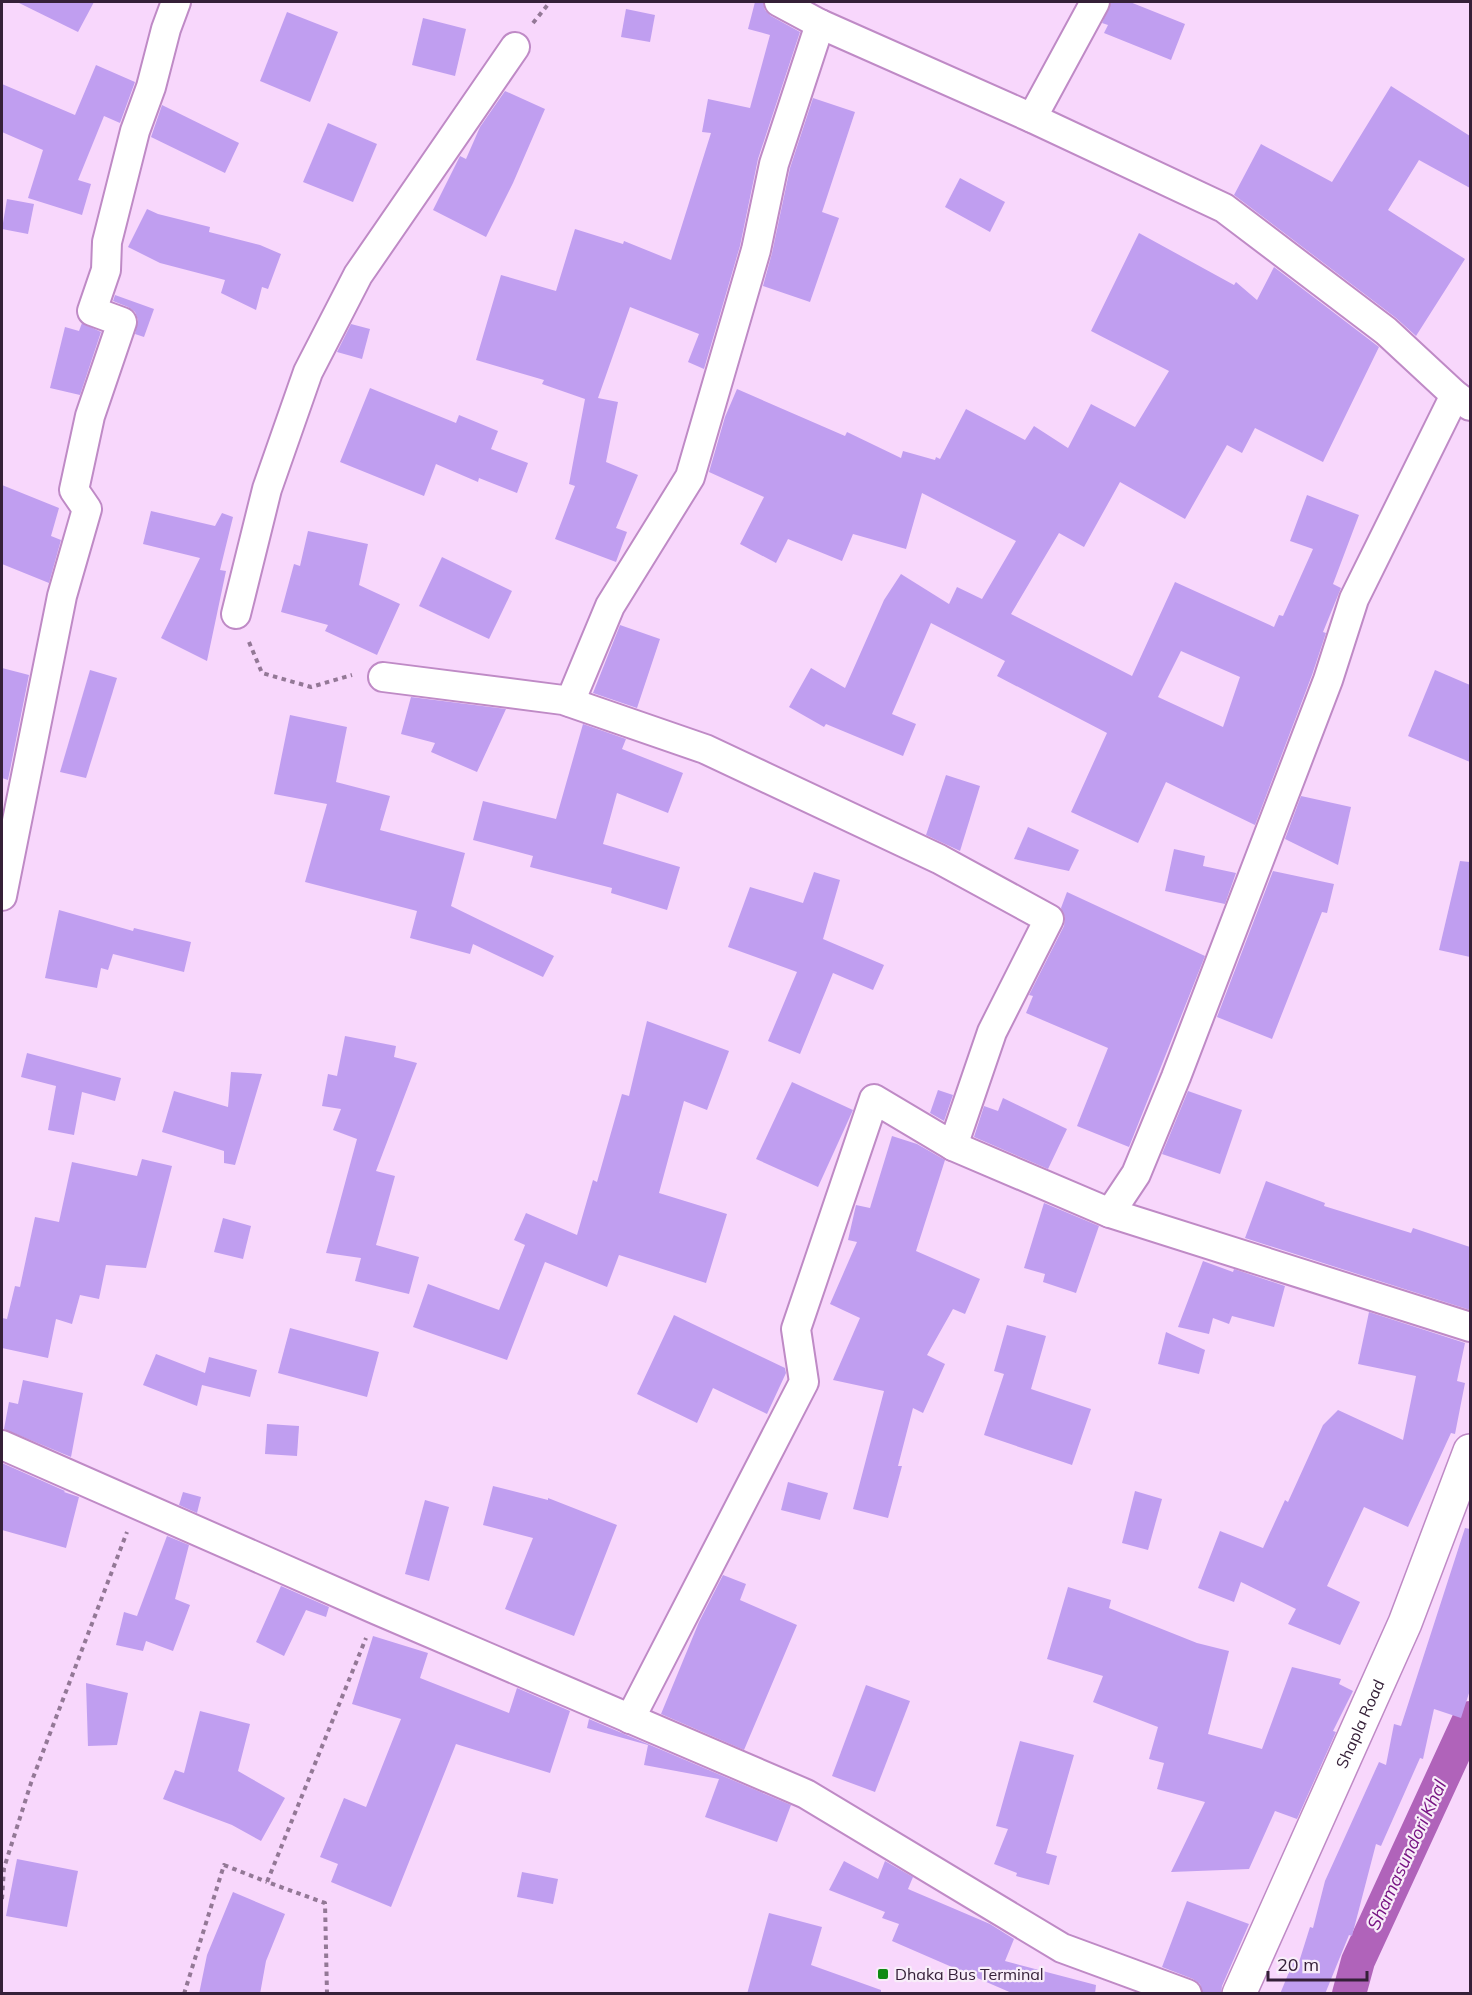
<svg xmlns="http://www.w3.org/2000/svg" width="1472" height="1995" viewBox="0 0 1472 1995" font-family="Mulish,sans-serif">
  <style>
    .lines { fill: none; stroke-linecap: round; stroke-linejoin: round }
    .canal { stroke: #b063ba; stroke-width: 34 }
    .building { fill: #c09ef0; fill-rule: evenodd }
    .minor-casing { stroke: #bf8ac6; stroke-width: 32 }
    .tertiary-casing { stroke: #bf8ac6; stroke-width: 36 }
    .path { stroke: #937896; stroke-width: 4; stroke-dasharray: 4.5 4.5; stroke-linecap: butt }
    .minor { stroke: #fff; stroke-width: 28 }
    .tertiary { stroke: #fff; stroke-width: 33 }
    .poi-dot { fill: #0f8a12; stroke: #f8edf9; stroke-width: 2 }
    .labels { text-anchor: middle; stroke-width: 4.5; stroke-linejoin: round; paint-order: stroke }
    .street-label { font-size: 16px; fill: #352038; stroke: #f8edf9 }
    .poi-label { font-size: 16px; fill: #352038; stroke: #f8edf9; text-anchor: start }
    .water-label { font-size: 18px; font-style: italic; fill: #771483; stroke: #f8edf9 }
  </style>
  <rect width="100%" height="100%" fill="#f8d7fc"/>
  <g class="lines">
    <path class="canal" d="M1349,1994L1358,1961L1470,1718"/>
  </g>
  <g class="building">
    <path d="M17,2H94L78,32Z"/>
    <path d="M755,2H763L765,10L771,16L800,32L758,159L740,246L704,369L688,362L699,334L630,307L598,398L618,402L606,462L638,475L616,528L627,532L616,562L555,539L575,486L569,484L585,399L542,384L544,380L476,360L501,275L556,291L575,229L623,244L624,241L671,260L711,133L702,132L708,99L750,108L770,35L748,29Z"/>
    <path d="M1111,2H1130L1185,24L1171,60L1104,33L1108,25L1102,23Z"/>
    <path d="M626,9L655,15L650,42L621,37Z"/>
    <path d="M287,12L338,32L310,102L260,81Z"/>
    <path d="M423,18L466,29L455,76L412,65Z"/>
    <path d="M96,65L135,82L120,123L104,116L78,180L91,184L82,215L28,198L43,150L2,132V84L75,115Z"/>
    <path d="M1391,86L1470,136V188L1419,160L1388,210L1465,259L1416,336L1396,318L1234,195L1261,144L1332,182Z"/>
    <path d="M505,91L545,109L513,183L486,237L433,210L460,156L466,159L480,127Z"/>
    <path d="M813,98L855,112L822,212L839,218L810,302L763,286L772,253L790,168Z"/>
    <path d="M162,105L239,143L225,173L151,137Z"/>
    <path d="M328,123L377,144L353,202L303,182Z"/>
    <path d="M960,178L1005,202L990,232L945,207Z"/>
    <path d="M7,199L34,204L28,234L2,229Z"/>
    <path d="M147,209L158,214L210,227L209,232L260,245L281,254L268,289L262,287L256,310L221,293L225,280L160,263L128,247Z"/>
    <path d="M1139,233L1234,285L1236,282L1257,300L1274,267L1379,347L1323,462L1255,428L1242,453L1227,445L1185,519L1120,482L1084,547L1059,533L1011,614L1132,676L1175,582L1274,627L1279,615L1283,616L1313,549L1290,541L1307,495L1359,515L1333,584L1341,588L1323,632L1326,633L1312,675L1255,825L1166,782L1138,843L1071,812L1107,733L997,676L1005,661L931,623L892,714L916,724L903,756L826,724L824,727L789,707L811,668L845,688L884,600L901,574L949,604L957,587L982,599L1016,541L922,493L906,549L853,534L842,561L788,539L776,563L740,544L764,497L709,472L725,417L737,389L845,436L847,432L901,458L903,451L935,460L936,457L940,459L966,409L1025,440L1034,426L1068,448L1091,404L1135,427L1169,371L1091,331ZM1181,651L1240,677L1223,727L1158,697Z"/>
    <path d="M115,295L154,309L144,337L135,334L138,320L135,312L128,307L113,301Z"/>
    <path d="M82,323L101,332L80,395L50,388L65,327L79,331Z"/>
    <path d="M351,324L370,329L362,359L337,352Z"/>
    <path d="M370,388L456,423L459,415L498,431L491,449L528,463L517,493L479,478L478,482L436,464L424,496L340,462Z"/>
    <path d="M2,485L59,508L51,536L61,540L49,583L2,564Z"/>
    <path d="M151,511L215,526L222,513L233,517L220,570L226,571L207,661L161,638L200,558L143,544Z"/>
    <path d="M308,531L368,544L359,585L400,604L377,655L325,631L328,625L281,612L294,564L300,566Z"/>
    <path d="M442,557L512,591L489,639L419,606Z"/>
    <path d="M620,625L660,639L637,708L593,693Z"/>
    <path d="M2,668L29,675L8,780L2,778Z"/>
    <path d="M90,670L117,678L86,778L60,772Z"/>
    <path d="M1435,670L1470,685V762L1408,736Z"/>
    <path d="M411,697L506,709L477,772L431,752L435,743L401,734Z"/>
    <path d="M290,715L347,727L336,782L390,796L380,830L465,853L451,906L554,956L543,977L473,944L470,954L410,938L417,911L305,882L327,804L274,794Z"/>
    <path d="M583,724L626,739L622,749L683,773L668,813L617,793L603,844L680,867L667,910L611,893L612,888L530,867L533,856L473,840L483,801L556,819Z"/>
    <path d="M946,775L980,786L960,851L926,835Z"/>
    <path d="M1301,796L1351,807L1338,865L1285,839Z"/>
    <path d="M1028,827L1079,850L1069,871L1014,859Z"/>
    <path d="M1174,849L1205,856L1203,866L1236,873L1225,904L1165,891Z"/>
    <path d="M1460,861L1470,862V957L1439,950Z"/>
    <path d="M1273,871L1334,884L1327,913L1322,912L1272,1039L1217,1017Z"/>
    <path d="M814,872L840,880L823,939L884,965L873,990L833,973L800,1054L768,1041L797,972L728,947L750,887L803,903Z"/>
    <path d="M1067,892L1205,956L1129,1147L1077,1126L1108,1048L1026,1013L1033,996L1029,995L1064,926L1065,918L1061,908Z"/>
    <path d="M59,910L133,931L134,928L191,942L184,972L113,954L108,970L101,968L97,988L45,978Z"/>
    <path d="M647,1021L729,1051L707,1110L684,1101L659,1193L727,1214L706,1283L619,1255L607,1287L545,1262L507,1360L413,1327L428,1284L499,1310L525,1245L514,1240L526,1213L577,1235L593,1180L597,1182L622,1094L629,1096Z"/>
    <path d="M345,1036L396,1046L394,1057L417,1063L376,1171L395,1176L376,1245L419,1257L409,1294L355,1281L361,1258L326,1253L357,1139L333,1130L341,1109L322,1106L328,1074L337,1076Z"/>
    <path d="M27,1053L121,1078L115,1101L82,1092L74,1135L48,1130L56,1086L21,1077Z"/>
    <path d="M231,1072L262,1074L235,1165L224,1163V1151L162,1132L174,1091L228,1107Z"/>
    <path d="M792,1082L853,1110L818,1187L756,1159Z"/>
    <path d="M938,1090L953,1095L944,1121L930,1113Z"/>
    <path d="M1188,1091L1242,1110L1220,1174L1162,1154Z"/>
    <path d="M1003,1098L1067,1129L1048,1169L974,1137L984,1106L998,1111Z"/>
    <path d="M892,1136L917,1144L945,1160L916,1251L980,1279L965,1314L953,1309L927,1355L945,1364L923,1413L913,1408L898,1466H902L888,1518L853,1509L884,1391L833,1380L860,1318L830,1304L857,1242L848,1240L856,1205L870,1208Z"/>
    <path d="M142,1159L172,1166L146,1268L106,1265L99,1299L80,1295L72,1324L56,1319L48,1358L2,1348V1318L7,1319L15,1286L20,1287L35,1217L59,1222L72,1162L137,1176Z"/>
    <path d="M1266,1181L1325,1203L1324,1206L1411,1233L1413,1228L1470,1247V1310L1245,1238Z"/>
    <path d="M1044,1203L1099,1226L1076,1293L1043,1282L1045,1274L1024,1268Z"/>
    <path d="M223,1218L251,1226L243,1259L214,1252Z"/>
    <path d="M1203,1261L1233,1272L1234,1269L1285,1286L1274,1327L1232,1316L1229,1324L1213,1318L1209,1334L1178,1327Z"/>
    <path d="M1369,1312L1465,1343L1457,1381L1465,1383L1455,1434L1451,1433L1408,1527L1364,1507L1327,1586L1360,1602L1340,1645L1288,1624L1296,1609L1241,1582L1234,1602L1198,1588L1220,1531L1263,1548L1285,1500L1288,1502L1323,1425L1338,1410L1403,1440L1416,1376L1358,1364Z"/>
    <path d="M674,1315L785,1368L786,1373L767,1414L713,1388L697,1423L637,1394Z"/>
    <path d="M1007,1325L1046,1336L1031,1389L1091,1409L1072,1465L984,1435L1004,1374L994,1371Z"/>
    <path d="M290,1328L379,1352L367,1397L278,1373Z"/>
    <path d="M1166,1332L1205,1350L1199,1374L1158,1364Z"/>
    <path d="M156,1354L205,1373L209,1357L257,1370L250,1397L202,1385L197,1406L143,1385Z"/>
    <path d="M23,1380L83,1393L71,1457L4,1429L9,1402L18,1404Z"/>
    <path d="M267,1424L299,1426L297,1456L265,1454Z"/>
    <path d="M2,1463L65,1491L64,1492L79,1497L66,1548L2,1530Z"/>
    <path d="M788,1482L828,1493L820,1520L781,1510Z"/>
    <path d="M493,1486L548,1500V1498L617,1525L574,1636L505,1609L533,1538L483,1525Z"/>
    <path d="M1135,1491L1162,1499L1148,1550L1122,1543Z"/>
    <path d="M183,1492L201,1497L197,1513L179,1505Z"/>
    <path d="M425,1500L449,1507L429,1581L405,1574Z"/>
    <path d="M1465,1528L1470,1529V1690L1461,1718L1434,1709L1423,1759L1420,1758L1381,1846L1376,1844L1352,1936L1349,1935L1325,1994H1280L1294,1960L1299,1962L1310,1927L1313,1928L1325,1881L1379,1762L1386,1765L1394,1724L1401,1726Z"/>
    <path d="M167,1536L189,1545L175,1599L190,1605L173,1651L146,1641L143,1651L116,1645L124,1612L137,1616Z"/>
    <path d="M723,1575L746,1584L740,1600L797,1625L744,1750L661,1714L699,1622Z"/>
    <path d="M281,1586L329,1607L326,1617L306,1610L284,1656L256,1642Z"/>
    <path d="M1068,1587L1111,1600L1109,1608L1197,1643L1229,1651L1208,1734L1262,1749L1292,1667L1341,1679L1339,1684L1353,1691L1333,1731L1336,1732L1297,1819L1275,1811L1249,1869L1171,1872L1205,1802L1157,1789L1164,1763L1149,1759L1158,1727L1093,1702L1103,1676L1047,1659Z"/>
    <path d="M373,1636L428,1653L420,1678L509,1713L517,1688L570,1711L550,1773L456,1744L391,1907L331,1882L338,1864L320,1857L344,1798L366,1807L401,1719L352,1704Z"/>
    <path d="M86,1683L128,1693L117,1745L88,1746Z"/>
    <path d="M866,1685L910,1701L875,1792L832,1776Z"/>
    <path d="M200,1711L250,1724L238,1771L285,1798L261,1841L232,1825L163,1799L175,1770L184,1773Z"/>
    <path d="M589,1719L791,1805L777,1842L705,1817L719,1779L644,1765L648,1745L587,1728Z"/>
    <path d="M1020,1741L1074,1755L1046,1853L1057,1856L1049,1885L1016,1876L1017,1873L994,1864L1008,1829L996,1826Z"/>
    <path d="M17,1859L78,1871L67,1927L6,1916Z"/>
    <path d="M844,1861L878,1879L885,1861L913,1877L908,1889L990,1924L1014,1939L1005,1961L1096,1985L1095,1994H1014L892,1941L899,1924L882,1918L885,1912L829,1890Z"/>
    <path d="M522,1872L558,1879L553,1904L517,1897Z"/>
    <path d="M233,1892L285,1914L266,1961L260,1994H199L207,1955Z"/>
    <path d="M1187,1901L1249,1924L1222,1986L1221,1994H1203L1200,1984L1193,1979L1162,1967Z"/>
    <path d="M769,1913L822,1927L811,1965L881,1990V1994H747Z"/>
  </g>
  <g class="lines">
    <defs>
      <g id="minor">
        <path d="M779,2L820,24L1032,118L1224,208L1386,331L1455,395L1470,406"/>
        <path d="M1032,118L1095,2"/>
        <path d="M236,614L267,489L308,372L358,275L515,47"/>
        <path d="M383,677L563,700L705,749L939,859L1049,919L992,1032L953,1146L874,1099L796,1329L804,1382L630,1719"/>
        <path d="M570,702L610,606L690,477L756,250L774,164L820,24"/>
        <path d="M2,896L62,596L87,509L74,490L90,416L122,322L92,311L106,270L107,242L135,131L151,87L166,29L176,2"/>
        <path d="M953,1146L1110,1213L1470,1327"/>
        <path d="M1110,1213L1136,1174L1176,1077L1328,680L1354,599L1455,395"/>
        <path d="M2,1445L377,1610L806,1794L1062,1948L1187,1994"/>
      </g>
      <g id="tertiary">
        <path id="s1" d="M1239,1994L1405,1623L1470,1451"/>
      </g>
    </defs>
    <use href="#minor" class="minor-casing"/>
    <use href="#tertiary" class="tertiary-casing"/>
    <g class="path">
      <path d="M533,23L550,2"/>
      <path d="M249,642L262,673L311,687L352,675"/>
      <path d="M2,1899L4,1868L31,1783L127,1532"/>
      <path d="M184,1994L224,1865L267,1882"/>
      <path d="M327,1994L325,1903L267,1882L366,1638"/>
    </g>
    <use href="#minor" class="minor"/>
    <use href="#tertiary" class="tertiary"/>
  </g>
  <rect class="poi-dot" x="877" y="1968" width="12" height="12" rx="3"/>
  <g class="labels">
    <g class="street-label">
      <text dy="6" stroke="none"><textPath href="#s1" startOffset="296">Shapla Road</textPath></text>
    </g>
    <g class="poi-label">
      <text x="895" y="1980">Dhaka Bus Terminal</text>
    </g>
    <g class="water-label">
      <text transform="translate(1407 1855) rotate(-65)" y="6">Shamasundori Khal</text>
    </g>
  </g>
  <rect width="1472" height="1995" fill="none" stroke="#352038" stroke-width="6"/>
  <path d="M1268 1971v9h99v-9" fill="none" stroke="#352038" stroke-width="3"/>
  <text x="1277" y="1971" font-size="18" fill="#352038" stroke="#f8edf9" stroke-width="4.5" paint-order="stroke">20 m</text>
</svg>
